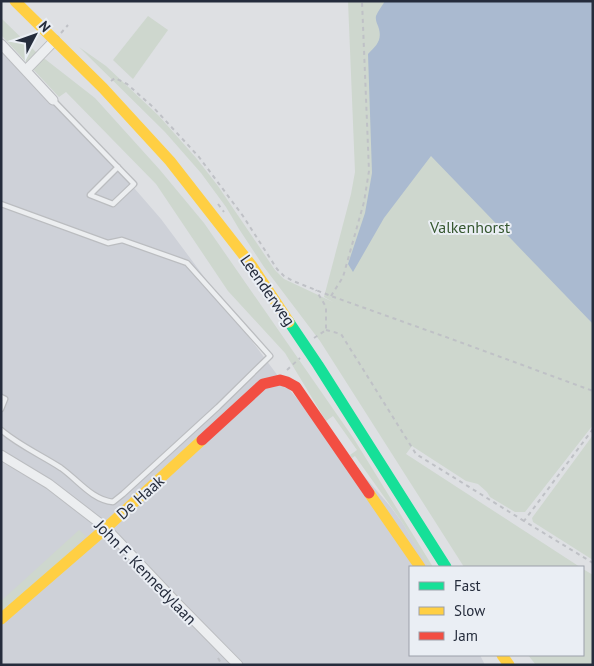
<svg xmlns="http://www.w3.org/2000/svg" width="594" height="666" viewBox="0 0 594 666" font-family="'PT Sans',sans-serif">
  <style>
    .built { fill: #ced1d8 }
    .green { fill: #ced7ce }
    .water { fill: #aabad0 }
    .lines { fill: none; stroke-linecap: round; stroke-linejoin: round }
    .lane-casing { stroke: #bbbdc0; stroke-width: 7 }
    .street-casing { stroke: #bbbdc0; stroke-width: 11 }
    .path { stroke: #bfc1c6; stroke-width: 2; stroke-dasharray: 4 4; stroke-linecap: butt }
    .lane { stroke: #eceef0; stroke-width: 4.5 }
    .street { stroke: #eceef0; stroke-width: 9 }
    .fast { stroke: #16e098; stroke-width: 11 }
    .slow { stroke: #ffcf43; stroke-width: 11 }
    .jam { stroke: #f24e42; stroke-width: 11 }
    .labels { text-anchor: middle; stroke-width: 4; stroke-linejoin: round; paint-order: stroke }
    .park-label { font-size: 16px; fill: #375831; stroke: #eaeef4 }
    .street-label { font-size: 16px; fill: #252c3c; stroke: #eaeef4 }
  </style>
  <rect width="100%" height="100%" fill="#dee0e3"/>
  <path class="built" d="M1,38L17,53L161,219L281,380L390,506L402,522L429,567H410V655H480L485,665H1Z"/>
  <g class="green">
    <path d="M348,1H593V425L525,512H515L490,497L487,492L478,484L466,481L412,446L406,454L580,567H464L320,341L264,267L239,229L226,207L201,173L165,132L79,47L106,66L159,116L197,159L218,186L275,270L284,279L333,302L324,297L351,194L355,172Z"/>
    <path d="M148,16L168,30L133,79L113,60Z"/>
    <path d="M1,18L36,52L95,98L160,170L204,223L354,439L433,567H429L426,563L402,522L355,456L352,458L350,455L357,450L333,416L326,421L285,353L228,291L156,184L66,92L59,97L1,35Z"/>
    <path d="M593,435V560L533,522L532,518Z"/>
    <path d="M79,530L86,536L63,558L1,613V601Z"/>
    <path d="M583,569L593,575V665H536L528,655H583Z"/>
  </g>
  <path class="water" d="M385,1H593V324L431,156L384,218L353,272L348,264L365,213L372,173L368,54C376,46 382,41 379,29C378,25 375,21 376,16C378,11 382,6 385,1Z"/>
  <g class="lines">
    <defs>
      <g id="lane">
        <path d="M53,100L134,184L113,204L90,195L118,167"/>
        <path d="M1,204L108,243L122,240L187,263L270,356L218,407L123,494L113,502C92,500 78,480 61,468C41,455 20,446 1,430"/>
        <path d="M1,397L5,399L1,409"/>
      </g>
      <g id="street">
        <path d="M1,44L53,100"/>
        <path d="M26,70L55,40"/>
        <path d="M1,455L49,484L106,528L175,601L238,665"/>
      </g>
    </defs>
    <use href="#lane" class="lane-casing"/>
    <use href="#street" class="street-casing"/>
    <g class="path">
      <path d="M61,33L68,25"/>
      <path d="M111,81L115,78L127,84L153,107L199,157L243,216L277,269L284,276L293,281L331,296L457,341L593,391"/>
      <path d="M218,204L224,212"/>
      <path d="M331,296L343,277L364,202L369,171L362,1"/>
      <path d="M326,330L341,334L416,454L524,521"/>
      <path d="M314,338L326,330V307L316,290"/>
      <path d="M287,370L300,358"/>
      <path d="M593,429L524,521L593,563"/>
      <path d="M218,658L222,665"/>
    </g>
    <use href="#lane" class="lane"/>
    <use href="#street" class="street"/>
    <path class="fast" d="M289,322L318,365L446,567"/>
    <g class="slow">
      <path d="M15,1L103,88L170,161L252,266L289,322"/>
      <path d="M369,493L420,567"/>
      <path d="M1,619L106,528L202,440"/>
      <path d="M502,655L509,665"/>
    </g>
    <path class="jam" d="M202,440L263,384L280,380L287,382L296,387L369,493"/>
  </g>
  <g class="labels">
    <g class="park-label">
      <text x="470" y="233">Valkenhorst</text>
    </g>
    <g class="street-label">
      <text transform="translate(268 290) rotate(55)" y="6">Leenderweg</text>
      <text transform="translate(140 497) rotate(-42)" y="6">De Haak</text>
      <text transform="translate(146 572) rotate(46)" y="6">John F. Kennedylaan</text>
    </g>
  </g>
  <rect width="594" height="666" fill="none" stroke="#252c3c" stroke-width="5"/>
  <rect x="409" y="566" width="175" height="90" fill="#eaeef4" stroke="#9ba0aa"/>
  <rect x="419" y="582" width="25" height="8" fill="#16e098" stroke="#9ba0aa"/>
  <text x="454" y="591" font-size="15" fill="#252c3c">Fast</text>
  <rect x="419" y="607" width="25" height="8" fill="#ffcf43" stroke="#9ba0aa"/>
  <text x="454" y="616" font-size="15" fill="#252c3c">Slow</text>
  <rect x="419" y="632" width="25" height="8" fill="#f24e42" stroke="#9ba0aa"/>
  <text x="454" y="641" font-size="15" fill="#252c3c">Jam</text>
  <g transform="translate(35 35) rotate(49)" stroke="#eaeef4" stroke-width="4" paint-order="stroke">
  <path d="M0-4L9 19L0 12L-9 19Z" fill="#252c3c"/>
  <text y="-8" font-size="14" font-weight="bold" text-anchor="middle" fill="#252c3c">N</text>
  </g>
</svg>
